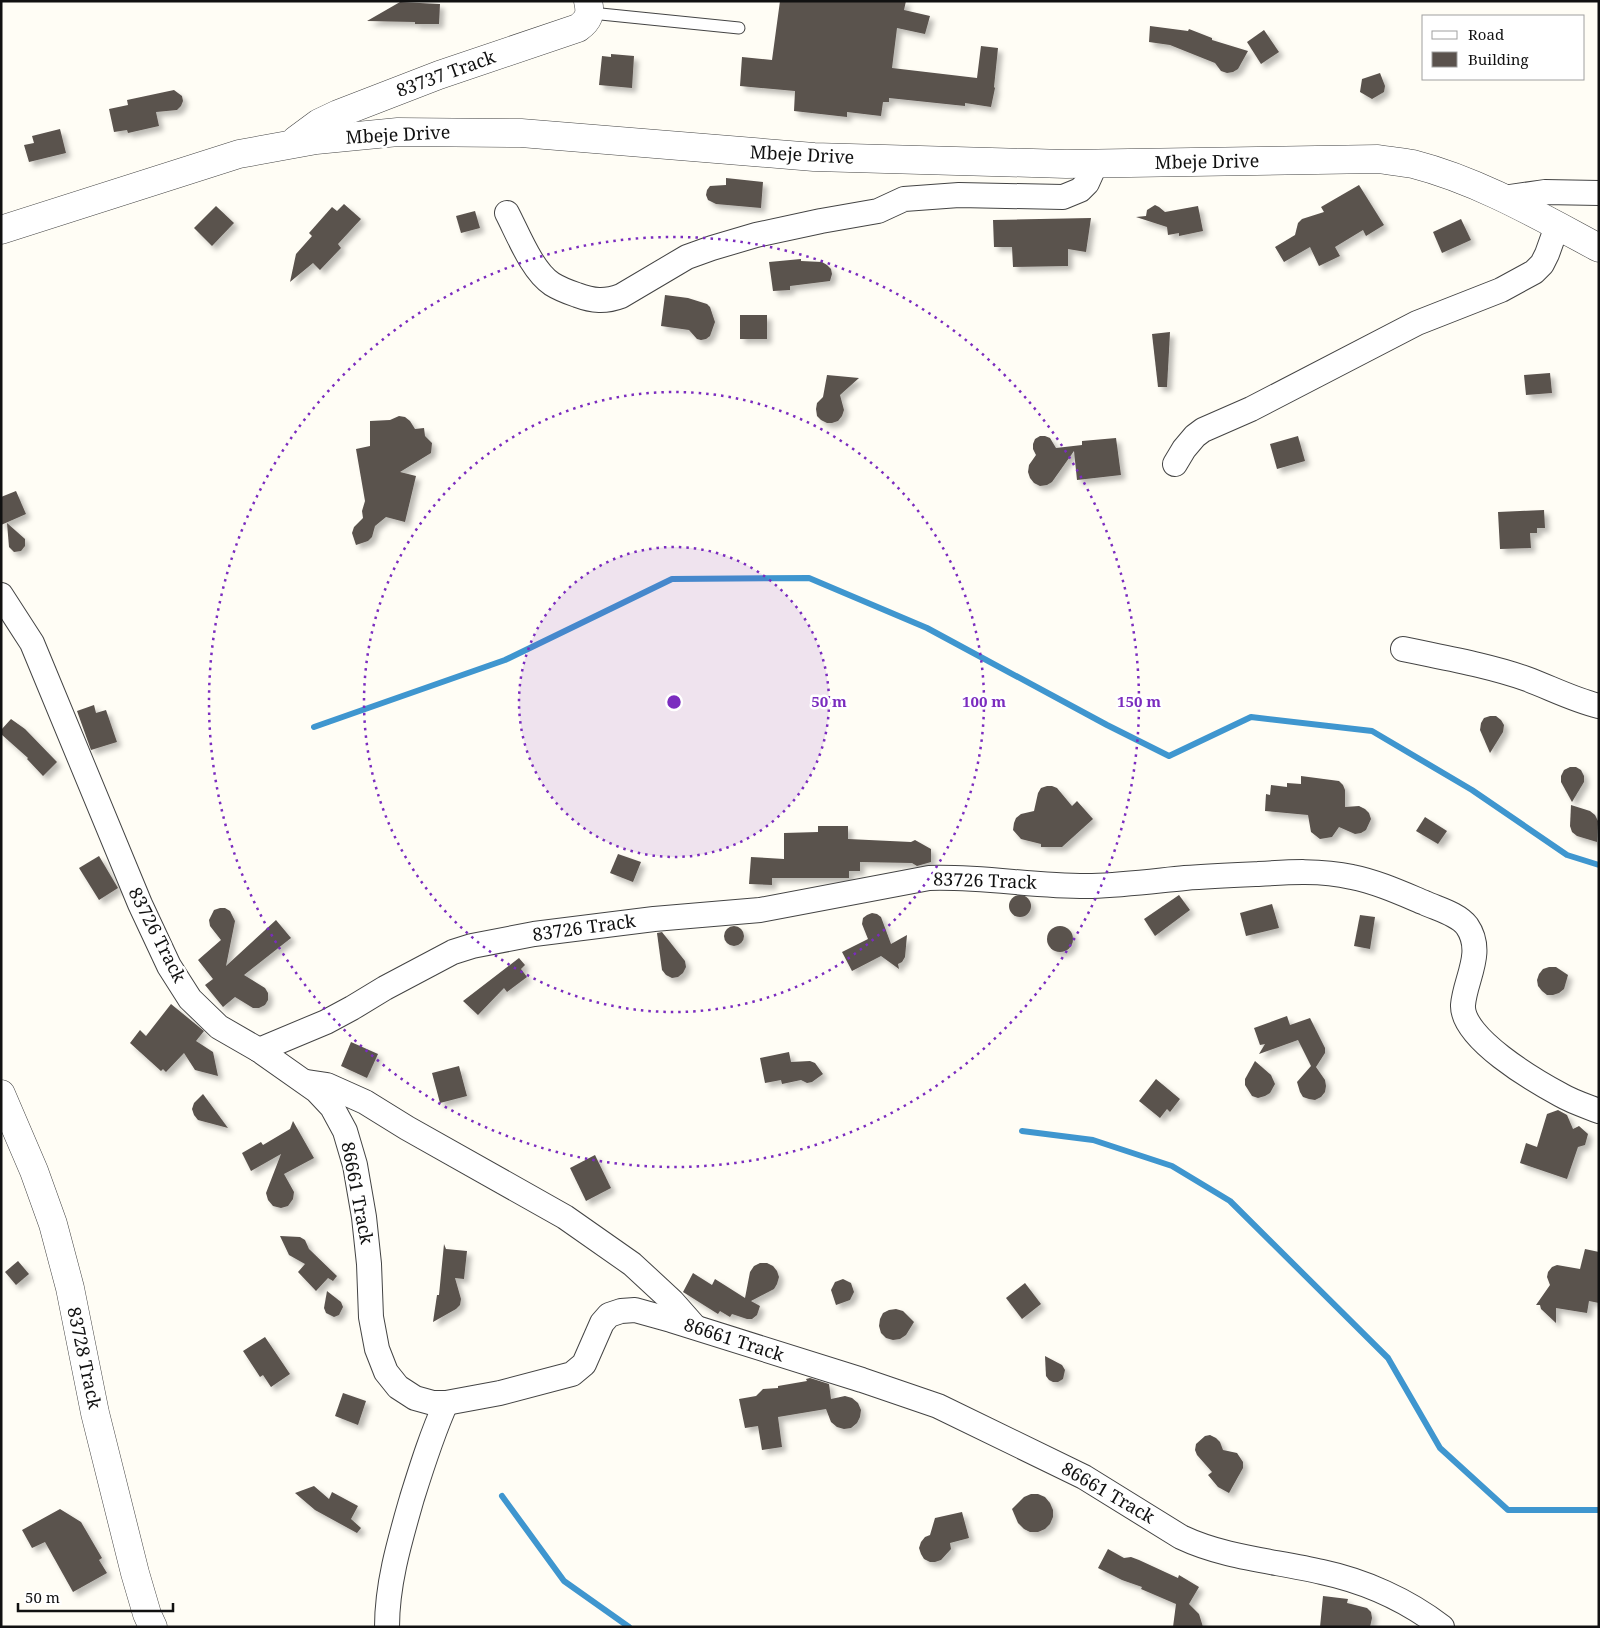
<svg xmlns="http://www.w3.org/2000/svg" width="1600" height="1628" viewBox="0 0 1600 1628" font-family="'Noto Serif',serif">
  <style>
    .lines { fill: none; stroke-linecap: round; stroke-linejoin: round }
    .stream { stroke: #3f96cf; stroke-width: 6 }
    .building { fill: #5a524d; filter: url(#shadow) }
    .service-casing { stroke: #444; stroke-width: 13 }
    .minor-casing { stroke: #444; stroke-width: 26 }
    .tertiary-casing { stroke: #444; stroke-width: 29 }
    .service { stroke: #fff; stroke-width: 11 }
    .minor { stroke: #fff; stroke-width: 24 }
    .tertiary { stroke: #fff; stroke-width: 28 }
    .ring { fill: none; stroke: #7b2cbf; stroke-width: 2.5; stroke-dasharray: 2.5 5 }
    .labels { text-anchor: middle; stroke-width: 5; stroke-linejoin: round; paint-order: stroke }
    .street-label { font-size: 18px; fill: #111; stroke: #fff }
    .centre { fill: #7b2cbf; stroke: #fff; stroke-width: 2.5 }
    .ring-label { font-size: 15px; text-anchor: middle; font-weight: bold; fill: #7b2cbf; stroke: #fff; stroke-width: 5; stroke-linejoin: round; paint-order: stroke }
  </style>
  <defs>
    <filter id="shadow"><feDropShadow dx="4.5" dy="4.5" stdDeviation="2.5" flood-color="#0004"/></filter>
  </defs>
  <rect width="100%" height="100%" fill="#fffdf5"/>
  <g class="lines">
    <g class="stream">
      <path d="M314,727L505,660L672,579L809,578L927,628L1107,725L1169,756L1251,717L1372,731L1472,790L1567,855L1599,865"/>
      <path d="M1022,1131L1093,1140L1172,1166L1230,1201L1388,1358L1440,1448L1508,1510H1599"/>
      <path d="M502,1496L564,1581L629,1627"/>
    </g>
  </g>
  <g class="building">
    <path d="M780,1H906L904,10L930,16L925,34L897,28L892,68L977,78L981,46L998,48L994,87L995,88L991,107L965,103V106L889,98V102H883L881,116L847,112V117L794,111L795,91L740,86L742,57L772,60Z"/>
    <path d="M400,2L440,4L439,24H415V22L367,21Z"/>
    <path d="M1150,26L1188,31L1189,29L1212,38V40L1248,51L1238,69L1233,72L1227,73L1221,71L1215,63L1170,45L1149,42Z"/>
    <path d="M1264,30L1279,52L1261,64L1247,42Z"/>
    <path d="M611,54L634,56L632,88L599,85L602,56L611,57Z"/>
    <path d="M1380,73L1385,86L1384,92L1372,99L1360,92L1362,79Z"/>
    <path d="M174,90L182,96L183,101L181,106L177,110L156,112L159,126L128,133L127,130L114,132L109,109L128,105L127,100Z"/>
    <path d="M60,129L66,153L29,162L24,145L34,143L32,136Z"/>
    <path d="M726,178L763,182L761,208L716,204L708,200L706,195L707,190L710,186L726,185Z"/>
    <path d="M1359,185L1384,225L1366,236L1363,230L1335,247L1340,256L1319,266L1310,247L1284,262L1275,247L1295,235L1298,223L1302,219L1324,212L1321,207Z"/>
    <path d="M344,204L361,219L338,244L341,248L320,270L313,263L290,282L296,254L312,236L309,233L332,207L337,211Z"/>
    <path d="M1155,205L1159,207L1165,212L1198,206L1203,231L1179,236V233L1168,235L1167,227L1136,217L1146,216L1147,210Z"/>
    <path d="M216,206L234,223L212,246L194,228Z"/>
    <path d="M475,211L480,228L461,233L456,216Z"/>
    <path d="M1091,218L1086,252L1068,249V266L1013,267L1012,247H994L993,220Z"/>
    <path d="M1461,219L1471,240L1442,253L1433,232Z"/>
    <path d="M801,259V261L822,262L827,265L831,269L832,274L830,281L790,286V290L773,291L769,262Z"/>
    <path d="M665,295L688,298L707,304L710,307L715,322L710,336L706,339L701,340L697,339L689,330L661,326Z"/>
    <rect x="740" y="315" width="27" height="24"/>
    <path d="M1170,332L1167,387H1158L1152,334Z"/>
    <path d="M1550,373L1552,393L1526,395L1524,375Z"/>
    <path d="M827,375L859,378L840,395L844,410L842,416L838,421L832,423H827L821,420L817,416L816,409L817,403L823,397Z"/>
    <path d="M399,416L405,417L410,421L415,429L424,428L425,436L432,443L431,453L400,472L416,476L405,522L386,517L375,526L372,537L368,541L356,545L352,533L354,527L363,518L362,511L365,501L356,449L370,446V421L390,420Z"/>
    <path d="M1040,436H1045L1050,438L1056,448L1082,445V441L1116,438L1121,475L1077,480L1074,451L1052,482L1047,485L1040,486L1034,483L1030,478L1028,472L1029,465L1036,455L1033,449V444L1035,439Z"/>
    <path d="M1298,436L1305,461L1277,469L1270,444Z"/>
    <path d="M16,491L26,514L1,525V497Z"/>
    <path d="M1544,510L1545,528H1537V533H1530L1531,548L1500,549L1498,512Z"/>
    <path d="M7,523L25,539V546L21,551L14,552L9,547Z"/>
    <path d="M94,705L96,713L106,710L117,742L91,750L77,711Z"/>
    <path d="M1490,716H1496L1501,720L1504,725L1503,732L1490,753L1480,730L1481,723L1484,718Z"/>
    <path d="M11,719L25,729L57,762L43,776L27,759L28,758L1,734V730Z"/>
    <path d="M1570,767H1576L1581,770L1584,776V782L1572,802L1561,782V776L1564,770Z"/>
    <path d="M1301,776L1339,781L1343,785L1345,790V807L1359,806L1365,809L1369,813L1371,819L1366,830L1361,833L1355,834L1339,827L1332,837L1320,839L1311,832L1308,815L1265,811L1266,794L1270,795L1271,785L1287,787V783L1301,784Z"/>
    <path d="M1047,786H1052L1057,788L1072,806L1077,801L1093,819L1062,847H1041V844L1021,839L1013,830L1014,823L1016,818L1021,814L1034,811L1038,793L1041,788Z"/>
    <path d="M1571,805L1590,811L1595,815L1598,821L1597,842L1577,836L1572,832L1570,826Z"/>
    <path d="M1425,817L1447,831L1438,844L1416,831Z"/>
    <path d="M818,826H848V839L911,842L915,840L931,849V862L917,866L912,863L860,862V871H849V878H772V885L749,884L751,857L784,859V833L818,832Z"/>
    <path d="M618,854L641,862L633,882L610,873Z"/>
    <path d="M99,856L118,888L99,900L79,868Z"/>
    <path d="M1179,895L1190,910L1155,936L1144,919Z"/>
    <circle cx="1020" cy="906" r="11"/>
    <path d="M1272,904L1279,928L1246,936L1240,913Z"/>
    <path d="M220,908H225L230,911L235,921L226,966L276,920L291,938L244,975L265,988L268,993V1000L265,1005L259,1008H253L235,997L223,1007L205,985L213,979L198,960L221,940L210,926L209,920L214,910Z"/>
    <path d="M872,913L877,914L881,917L891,944L907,935L905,957L902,962L898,964L899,969L881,956L852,971L842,952L868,939L862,924L863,918L867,915Z"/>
    <path d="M1360,915L1375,917L1370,949L1354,946Z"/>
    <circle cx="734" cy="936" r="10"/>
    <circle cx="1060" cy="939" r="13"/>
    <path d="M662,932L685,961L686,967L683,973L678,977L672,978L666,975L662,970L657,933Z"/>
    <path d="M519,958L525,965L521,969L527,977L507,992L504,988L478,1015L463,1001Z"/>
    <path d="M1549,967H1556L1568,975L1564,989L1559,993L1553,995H1547L1542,991L1538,986L1537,980L1539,974L1543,969Z"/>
    <path d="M171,1004L204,1031L196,1041L213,1052L218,1076L195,1070L184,1053L166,1072L163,1069L161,1071L130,1043L140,1030L146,1036Z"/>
    <path d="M1287,1016L1290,1025L1310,1018L1325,1048V1053L1316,1067L1325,1080L1326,1086L1325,1092L1321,1097L1315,1100L1309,1099L1303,1097L1300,1092L1297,1082L1311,1066L1298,1040L1259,1054L1265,1044L1260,1045L1254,1028Z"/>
    <path d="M351,1042L378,1054L367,1078L341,1066Z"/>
    <path d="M789,1052L791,1062L810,1061L815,1063L823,1074L812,1082L807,1083L801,1080L782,1084L781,1080L765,1083L760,1058Z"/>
    <path d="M1255,1061L1271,1075L1275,1084L1270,1093L1265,1096L1258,1098L1252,1096L1245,1085V1079Z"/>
    <path d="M459,1066L467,1096L440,1103L432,1073Z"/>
    <path d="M1156,1079L1180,1099L1170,1112L1167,1109L1160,1118L1139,1101Z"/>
    <path d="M203,1094L228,1128L198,1120L194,1115L192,1109L194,1103Z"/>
    <path d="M1558,1110L1567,1115L1573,1129L1579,1126L1588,1134L1585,1145L1578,1147L1567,1179L1520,1163L1526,1143L1537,1147L1547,1114Z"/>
    <path d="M293,1121L314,1158L284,1174L294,1192L293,1199L288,1206L281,1208L273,1206L268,1200L266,1193L281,1154L251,1171L242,1153L261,1142L263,1145L290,1129Z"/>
    <path d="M595,1155L611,1188L586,1201L570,1168Z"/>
    <path d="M280,1236L300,1237L305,1240L309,1249L337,1276L333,1281L328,1278L316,1291L298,1272L305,1264L289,1255Z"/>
    <path d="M444,1244L446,1249L467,1251L464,1279L455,1278L461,1299L460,1305L456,1309L433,1322L437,1295H439Z"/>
    <path d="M1585,1249L1599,1252V1303L1589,1301L1587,1313L1556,1308V1323L1541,1309L1540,1305H1536L1550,1285L1547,1277L1548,1272L1552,1267L1557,1265L1580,1269Z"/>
    <path d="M18,1261L29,1274L16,1285L5,1272Z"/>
    <path d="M760,1263H767L773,1266L777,1271L779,1277L777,1284L774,1289L751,1301L760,1306L757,1315L752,1319H747L732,1314L730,1317L720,1311L718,1314L683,1292L693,1273L712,1285L715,1279L745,1298L750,1272L754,1266Z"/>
    <path d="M843,1279L851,1283L854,1292L850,1300L836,1305L831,1290L835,1282Z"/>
    <path d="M1025,1283L1041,1304L1022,1319L1006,1298Z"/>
    <path d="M327,1291L341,1302L343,1307L339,1315L334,1317L326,1313L324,1308Z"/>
    <path d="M896,1309L903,1311L914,1322L906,1335L900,1339L893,1340L886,1338L881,1333L879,1326L880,1319L883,1313L889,1310Z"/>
    <path d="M265,1337L290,1374L271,1387L263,1375L260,1377L243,1351Z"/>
    <path d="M1045,1356L1062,1365L1065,1370L1063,1379L1058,1382H1053L1049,1380L1046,1376Z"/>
    <path d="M810,1378L829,1384L831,1399L845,1396L852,1398L858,1403L861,1410L860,1417L857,1423L851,1428L844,1429L837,1427L831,1422L826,1409L778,1417L782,1447L762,1450L758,1426L745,1428L739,1399L756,1396L763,1389L778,1388V1386L807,1381L806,1379Z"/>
    <path d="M343,1393L366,1401L358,1425L335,1416Z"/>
    <path d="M1210,1435L1216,1438L1220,1442L1223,1450L1237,1453L1243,1462V1468L1229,1493L1218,1487L1208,1475L1212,1472L1197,1455L1195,1450L1196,1444L1205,1436Z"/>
    <path d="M314,1486L329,1499L332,1492L358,1506L351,1519L361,1528L357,1533L315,1510L295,1493Z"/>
    <path d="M1031,1494H1038L1045,1497L1050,1503L1053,1510V1517L1050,1524L1045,1529L1038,1532H1030L1024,1529L1018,1523L1012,1509L1024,1497Z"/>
    <path d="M60,1509L81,1522L102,1558L99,1560L107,1573L73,1592L45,1542L32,1548L22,1530Z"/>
    <path d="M962,1512L969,1538L950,1543L951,1549L941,1560L935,1562H930L924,1559L921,1554L919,1548L921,1542L925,1537L930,1535L935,1518Z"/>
    <path d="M1108,1549L1124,1558L1131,1557L1139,1560L1178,1578L1179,1575L1199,1587L1189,1604L1199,1614L1203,1627H1173L1176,1604L1141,1589L1142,1587L1122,1580L1098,1568Z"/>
    <path d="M1323,1596L1348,1599L1347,1603L1367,1608L1371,1612L1372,1618L1370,1627H1320Z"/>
  </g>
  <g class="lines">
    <defs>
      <path id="service" d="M591,13L739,28"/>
      <g id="minor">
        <path d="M1503,198L1545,192L1599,193"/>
        <path d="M507,213C518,234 532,271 552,284C560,289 568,292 577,295C593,301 605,302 621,296L687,257L712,248L756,235L821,221L878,211L904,199L959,195L1063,197L1080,190L1087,183L1096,163"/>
        <path d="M1175,464L1184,449L1195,436L1203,430L1251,409L1417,323L1501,290L1534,272L1542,264L1547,254L1557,226"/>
        <path d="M1,595L32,643L140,904L169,966L190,999L219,1027L259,1050L317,1091L332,1107L345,1131L355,1165L364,1217L369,1264L371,1317L377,1349L386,1372L398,1387L415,1398L433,1403H446L500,1393L572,1374L584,1364L602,1323L609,1315L621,1311L635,1310L671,1320L862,1380L938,1406L1084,1477L1181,1537C1225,1558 1275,1561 1322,1572C1364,1581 1407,1600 1442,1627"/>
        <path d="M1403,649C1445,658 1487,665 1527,679C1551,688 1574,700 1599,706"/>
        <path d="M259,1050L326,1022L352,1008L385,988L453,952L472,946L534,934L654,919L760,910L929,878C983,876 1037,887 1092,886C1123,885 1154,881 1185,878C1209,876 1234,875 1258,874C1289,872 1321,870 1352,877C1377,882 1401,893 1425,903C1438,909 1458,914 1467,926C1485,952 1465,979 1463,1005C1461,1038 1535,1081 1561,1095C1573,1102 1586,1106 1599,1111"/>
        <path d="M307,1082L327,1085L365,1102L407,1128L565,1217L632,1264L672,1301L695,1327"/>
        <path d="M387,1627C387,1583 400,1540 412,1498C422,1466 432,1434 446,1403"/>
      </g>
      <g id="tertiary">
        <path d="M296,140L319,123L338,114L439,75L578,28C589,20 591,14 588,1"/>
        <path d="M1,230L239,154L316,140L398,132L521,133L814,157L1066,164L1378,159C1390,161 1402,162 1413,164C1479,181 1539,216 1599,248"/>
        <path d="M1,1094L34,1171L53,1224L70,1288L95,1413L135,1573L147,1614L153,1627"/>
      </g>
    </defs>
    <use href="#service" class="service-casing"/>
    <use href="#minor" class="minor-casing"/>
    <use href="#tertiary" class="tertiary-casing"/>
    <use href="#service" class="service"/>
    <use href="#minor" class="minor"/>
    <use href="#tertiary" class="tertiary"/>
  </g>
  <circle cx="674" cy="702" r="155" fill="#7b2cbf" fill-opacity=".12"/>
  <g class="ring">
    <circle cx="674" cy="702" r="155"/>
    <circle cx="674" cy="702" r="310"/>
    <circle cx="674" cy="702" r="465"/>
  </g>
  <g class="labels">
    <g class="street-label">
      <text transform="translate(446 74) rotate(-20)" y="6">83737 Track</text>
      <text transform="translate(398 135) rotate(-3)" y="6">Mbeje Drive</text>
      <text transform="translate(802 155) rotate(3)" y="6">Mbeje Drive</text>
      <text transform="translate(1207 162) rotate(-1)" y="6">Mbeje Drive</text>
      <text transform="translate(985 881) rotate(2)" y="6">83726 Track</text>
      <text transform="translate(584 928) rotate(-8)" y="6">83726 Track</text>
      <text transform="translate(157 935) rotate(63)" y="6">83726 Track</text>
      <text transform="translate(357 1193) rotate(79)" y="6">86661 Track</text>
      <text transform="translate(734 1340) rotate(18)" y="6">86661 Track</text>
      <text transform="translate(84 1358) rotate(78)" y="6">83728 Track</text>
      <text transform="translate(1108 1493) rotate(30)" y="6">86661 Track</text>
    </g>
  </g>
  <circle cx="674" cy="702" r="8" class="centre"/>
  <g class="ring-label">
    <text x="829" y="707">50 m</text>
    <text x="984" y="707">100 m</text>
    <text x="1139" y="707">150 m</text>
  </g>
  <rect width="1600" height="1628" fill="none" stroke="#111111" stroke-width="5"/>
  <rect x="1422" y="15" width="162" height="65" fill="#ffffff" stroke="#a0a0a0"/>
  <rect x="1432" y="31" width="25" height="8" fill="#ffffff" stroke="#a0a0a0"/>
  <text x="1468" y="40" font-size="15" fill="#111111">Road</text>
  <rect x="1432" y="52" width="25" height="15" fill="#5a524d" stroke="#a0a0a0"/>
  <text x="1468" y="65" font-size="15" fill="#111111">Building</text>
  <path d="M18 1603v8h155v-8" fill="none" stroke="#111111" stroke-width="2.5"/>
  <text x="25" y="1603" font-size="15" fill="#111111" stroke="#ffffff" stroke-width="4" paint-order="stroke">50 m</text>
</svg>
